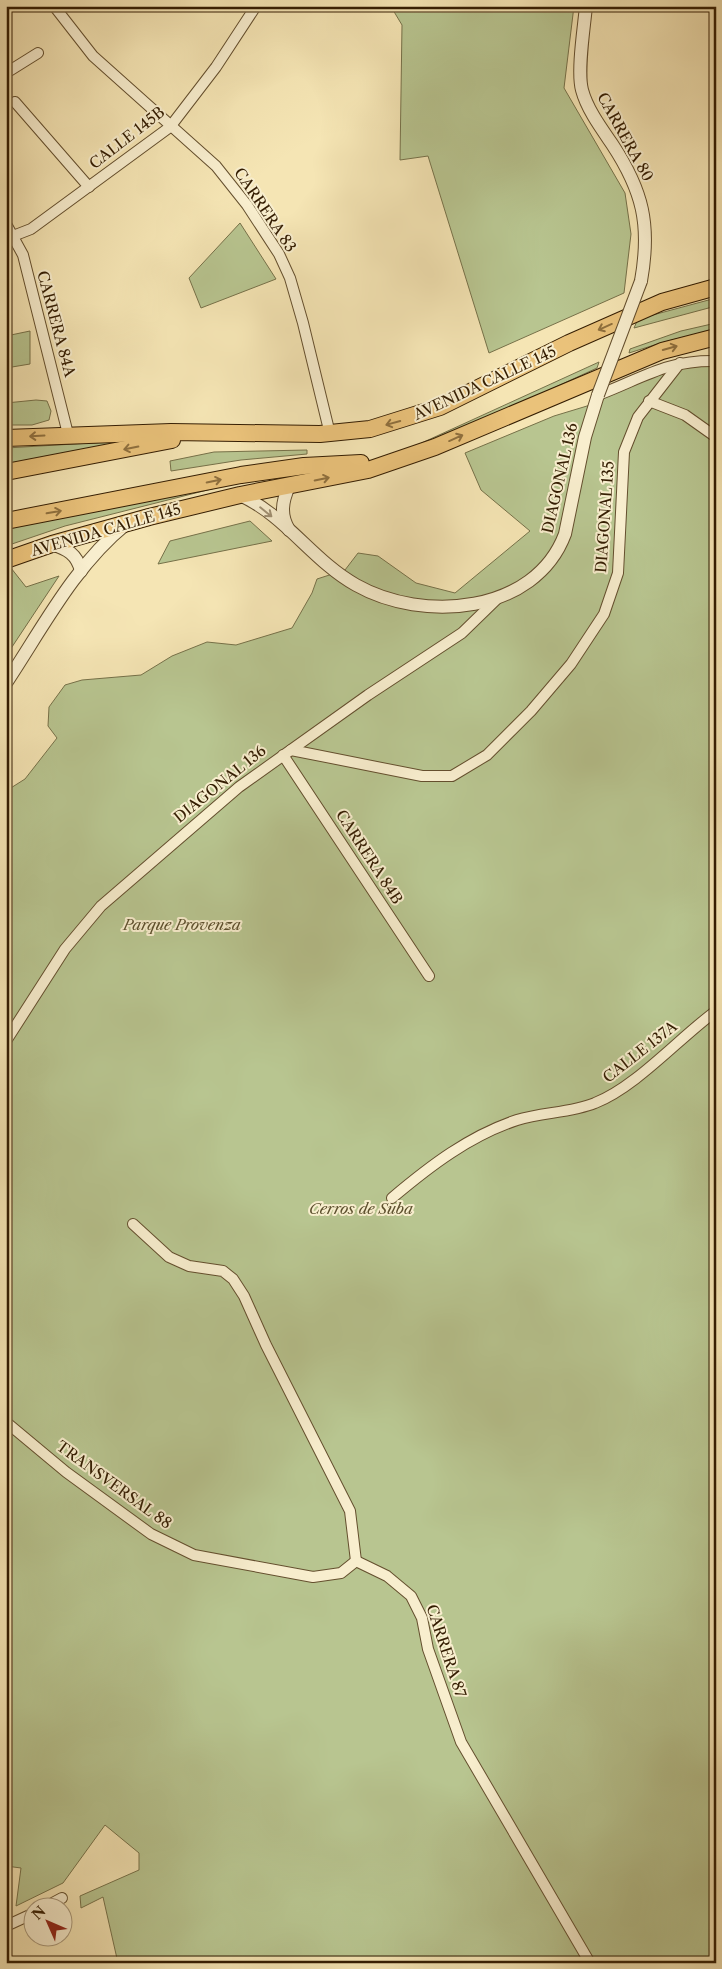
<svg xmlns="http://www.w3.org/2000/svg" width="722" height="1969" viewBox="0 0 722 1969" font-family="'Libre Caslon Text',serif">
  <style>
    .green { fill: #b8c590; stroke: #767149 }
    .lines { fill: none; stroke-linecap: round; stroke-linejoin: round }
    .minor-casing { stroke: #644f2e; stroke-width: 12 }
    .tertiary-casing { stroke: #644f2e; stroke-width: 14 }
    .primary-casing { stroke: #341d02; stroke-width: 18 }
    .minor { stroke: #f8eece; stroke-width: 10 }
    .tertiary { stroke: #f8eece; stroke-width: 12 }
    .primary { stroke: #eac27a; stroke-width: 16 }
    .tertiary-bridge-casing { stroke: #644f2e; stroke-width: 14; stroke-linecap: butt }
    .tertiary-bridge { stroke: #f8eece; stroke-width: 12 }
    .oneway { stroke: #8f703e }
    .oneway2 { stroke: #a09072 }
    .labels { text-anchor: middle; stroke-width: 4; stroke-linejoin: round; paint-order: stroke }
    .street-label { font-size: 15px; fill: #341d02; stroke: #f8eece }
    .park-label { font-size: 15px; font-style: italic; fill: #5c4f2d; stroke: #f8eece }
  </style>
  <rect width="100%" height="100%" fill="#f5e5b4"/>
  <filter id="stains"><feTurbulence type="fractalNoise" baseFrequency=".004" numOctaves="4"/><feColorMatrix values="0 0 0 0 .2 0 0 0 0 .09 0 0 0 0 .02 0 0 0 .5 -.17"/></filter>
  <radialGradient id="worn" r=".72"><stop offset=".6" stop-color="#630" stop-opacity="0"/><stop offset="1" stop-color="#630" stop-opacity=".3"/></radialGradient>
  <g class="green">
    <path d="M332,6H574L564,88L625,193L631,234L624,293L489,353L428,156L400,160L402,25L393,10Z"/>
    <path d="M240,223L276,279L201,308L189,278Z"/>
    <path d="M716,298V306L634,328L638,319Z"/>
    <path d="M716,323V329L664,342L629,353L630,349L681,331Z"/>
    <path d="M30,331V364L6,368V336Z"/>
    <path d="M716,359V1963H118L103,1897L81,1908L80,1896L139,1870V1853L105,1825L63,1883L16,1906L21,1868L6,1866V791L25,779L57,738L48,726L49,707L65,685L82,680L141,675L172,656L207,642L236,645L292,628L312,593L317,579L345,570L358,553L378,556L416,583L455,593L530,531L481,490L465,453L554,416L587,406L647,378Z"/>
    <path d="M599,362L597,368L436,442L415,446Z"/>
    <path d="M36,400L47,401L51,411L49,420L32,425H6V403Z"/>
    <path d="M126,441L6,464V448Z"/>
    <path d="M307,450V454L241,460L171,471L170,461L214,452Z"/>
    <path d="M243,481L65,526L6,546V527Z"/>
    <path d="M250,521L272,541L158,564L170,541Z"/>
    <path d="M11,568L26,587L59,576L6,656V570Z"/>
  </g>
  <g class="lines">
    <defs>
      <g id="minor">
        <path d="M54,6L93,56L216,166L247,205L279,254L290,278L303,323L330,434"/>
        <path d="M6,73L38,53"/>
        <path d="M15,102L89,187"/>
        <path d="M6,224L23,255L68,434"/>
        <path d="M6,235L13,236L31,229L170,127L216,67L256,6"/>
        <path d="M598,395C643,378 666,360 716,361"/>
        <path d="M649,401L685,415L716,437"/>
        <path d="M291,750L422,776H452L487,755L531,711L571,664L604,614L618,573L624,452L638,417L680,363"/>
        <path d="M283,755L429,976"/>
        <path d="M6,1041L65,949L101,906L239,787L368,695L462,633L498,598"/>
        <path d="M392,1198C430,1166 469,1136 517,1120C542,1112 571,1113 595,1103C636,1087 679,1038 716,1011"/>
        <path d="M133,1224L169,1257L189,1266L223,1271L233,1279L244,1296L266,1345L350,1511L356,1561"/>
        <path d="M6,1422L66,1472L151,1534L194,1555L313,1577L341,1573L356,1561"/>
        <path d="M356,1561L387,1576L411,1596L422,1618L428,1649L461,1742L590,1963"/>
        <path d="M47,1906L62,1898"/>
        <path d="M6,1926L32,1914"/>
      </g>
      <g id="tertiary">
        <path d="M586,6C584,28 577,71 582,90C587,109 601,128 612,144C643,191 651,225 641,281"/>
        <path d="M289,486C282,502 280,515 289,530"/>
        <path d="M240,495C285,515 313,561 356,585C423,623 535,614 565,534L585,437L598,395"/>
        <path d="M52,544C67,549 77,554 81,571"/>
        <path d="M6,683C42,629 74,566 126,524"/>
      </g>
      <g id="primary">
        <path d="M6,438L171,432L320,434L370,429L440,407L569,343L662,302L716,287"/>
        <path d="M6,472L172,440"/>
        <path d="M6,521L241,475L304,466L361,463"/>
        <path d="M6,560L52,544L149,517L240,495L368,470L435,447L662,351L716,337"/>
      </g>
    </defs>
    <use href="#minor" class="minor-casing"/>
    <use href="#tertiary" class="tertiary-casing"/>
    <use href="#primary" class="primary-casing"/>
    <use href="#minor" class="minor"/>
    <use href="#tertiary" class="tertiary"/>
    <use href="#primary" class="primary"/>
    <defs>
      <path id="tertiary-bridge" d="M598,395L641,281"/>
    </defs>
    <use href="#tertiary-bridge" class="tertiary-bridge-casing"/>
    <use href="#tertiary-bridge" class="tertiary-bridge"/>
  </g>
  <defs><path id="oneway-shaft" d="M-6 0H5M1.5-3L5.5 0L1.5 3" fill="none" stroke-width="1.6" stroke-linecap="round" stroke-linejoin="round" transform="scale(1.25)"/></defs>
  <g class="oneway">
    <use href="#oneway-shaft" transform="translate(605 327) rotate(156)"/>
    <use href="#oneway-shaft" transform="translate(670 348) rotate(-16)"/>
    <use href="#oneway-shaft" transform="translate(393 423) rotate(165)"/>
    <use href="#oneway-shaft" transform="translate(37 436) rotate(177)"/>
    <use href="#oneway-shaft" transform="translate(456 438) rotate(-24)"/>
    <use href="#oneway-shaft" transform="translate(131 448) rotate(169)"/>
    <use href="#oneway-shaft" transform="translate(322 479) rotate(-12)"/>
    <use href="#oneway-shaft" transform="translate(214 481) rotate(-12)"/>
    <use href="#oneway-shaft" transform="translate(54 512) rotate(-10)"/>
  </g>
  <use class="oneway2" href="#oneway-shaft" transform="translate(266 512) rotate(39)"/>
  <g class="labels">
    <g class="street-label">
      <text transform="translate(625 137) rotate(61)" y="5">CARRERA 80</text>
      <text transform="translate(127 138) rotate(-38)" y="5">CALLE 145B</text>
      <text transform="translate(265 210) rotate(56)" y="5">CARRERA 83</text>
      <text transform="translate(56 324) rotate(75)" y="5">CARRERA 84A</text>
      <text transform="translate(485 383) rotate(-25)" y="5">AVENIDA CALLE 145</text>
      <text transform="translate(560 478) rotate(-77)" y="5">DIAGONAL 136</text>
      <text transform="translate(605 517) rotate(-86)" y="5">DIAGONAL 135</text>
      <text transform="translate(106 530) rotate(-16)" y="5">AVENIDA CALLE 145</text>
      <text transform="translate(220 784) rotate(-39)" y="5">DIAGONAL 136</text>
      <text transform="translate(369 857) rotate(57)" y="5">CARRERA 84B</text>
      <text transform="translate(640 1052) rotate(-38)" y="5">CALLE 137A</text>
      <text transform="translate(114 1485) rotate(36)" y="5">TRANSVERSAL 88</text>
      <text transform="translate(446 1651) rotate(72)" y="5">CARRERA 87</text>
    </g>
    <g class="park-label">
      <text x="182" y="930">Parque Provenza</text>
      <text x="361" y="1214">Cerros de Suba</text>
    </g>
  </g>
  <rect width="722" height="1969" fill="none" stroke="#f5e5b4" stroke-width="25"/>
  <rect x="8" y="8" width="707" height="1954" fill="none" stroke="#341d02" stroke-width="2.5"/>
  <rect x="12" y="12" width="697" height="1944" fill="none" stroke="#341d02"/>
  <g transform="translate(48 1922) rotate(315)"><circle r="24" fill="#f8eece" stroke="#aa9a7c"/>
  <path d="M0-4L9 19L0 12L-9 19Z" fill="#8f2418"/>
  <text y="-8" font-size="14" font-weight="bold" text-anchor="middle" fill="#341d02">N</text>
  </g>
  <rect width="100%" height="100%" filter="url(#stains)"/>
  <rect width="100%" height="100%" fill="url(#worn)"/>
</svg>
